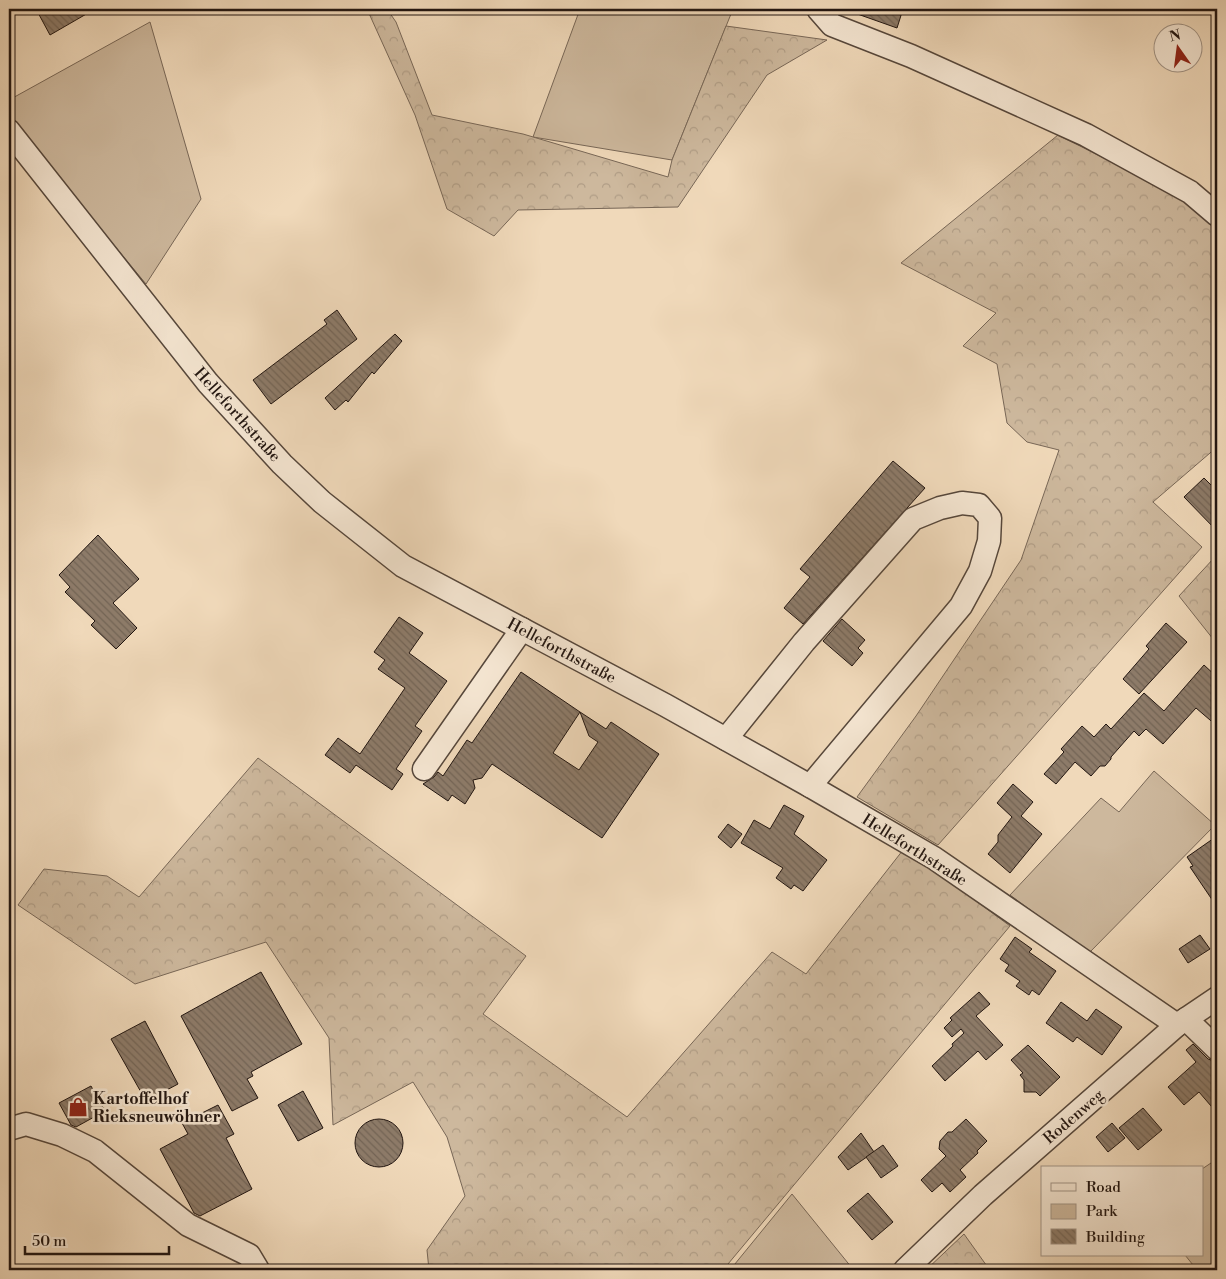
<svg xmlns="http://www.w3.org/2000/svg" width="1226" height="1279" viewBox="0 0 1226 1279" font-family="'Libre Bodoni',serif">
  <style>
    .green { fill: #cdb89d; stroke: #786757 }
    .forest { fill: url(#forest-crowns); stroke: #786757 }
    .building { fill: url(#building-back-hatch); stroke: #221611 }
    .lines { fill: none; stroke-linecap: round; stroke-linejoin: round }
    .minor-casing { stroke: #56473b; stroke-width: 25 }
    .minor { stroke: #f5e6d2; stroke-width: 22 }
    .labels { text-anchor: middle; stroke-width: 5; stroke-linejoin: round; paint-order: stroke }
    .street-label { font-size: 16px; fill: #221611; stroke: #f5e6d2 }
    .poi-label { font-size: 16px; font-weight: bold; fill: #221611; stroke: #f5e6d2; text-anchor: start }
  </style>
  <defs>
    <pattern id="forest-crowns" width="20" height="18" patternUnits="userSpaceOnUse" patternTransform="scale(1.25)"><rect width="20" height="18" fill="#cdb89d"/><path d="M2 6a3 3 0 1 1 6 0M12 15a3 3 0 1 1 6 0" fill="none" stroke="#b09d86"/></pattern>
    <pattern id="building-back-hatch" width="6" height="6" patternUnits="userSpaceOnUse" patternTransform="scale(1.25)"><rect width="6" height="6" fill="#8d7b69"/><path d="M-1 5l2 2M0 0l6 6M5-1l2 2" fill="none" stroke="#736455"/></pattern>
  </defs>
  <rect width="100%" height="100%" fill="#f0d9ba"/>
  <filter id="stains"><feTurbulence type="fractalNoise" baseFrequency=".004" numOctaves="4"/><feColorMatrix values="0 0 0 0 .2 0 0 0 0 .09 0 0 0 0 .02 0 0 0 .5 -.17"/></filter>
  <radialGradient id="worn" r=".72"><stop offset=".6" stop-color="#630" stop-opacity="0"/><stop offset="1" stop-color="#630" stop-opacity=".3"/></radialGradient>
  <g class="green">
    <path d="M580,9H733L672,160L533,137Z"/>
    <path d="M150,22L201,199L146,284L9,118V100Z"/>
    <path d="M1154,771L1215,825L1089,953L1010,895L1101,798L1119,812Z"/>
    <path d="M1211,1163L1217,1169V1267L1213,1270H1197L1185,1255H1202V1169Z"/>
    <path d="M792,1194L852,1268L850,1270H730Z"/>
  </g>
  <g class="forest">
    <path d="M367,9H387L396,22L432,115L523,134L668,177L672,160L726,26L827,40L767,75L678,207L518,210L494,236L447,209L415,115Z"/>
    <path d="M1058,135L1184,198L1217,222V447L1153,502L1202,547L938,845L857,797L916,716L1021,560L1059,450L1027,442L1007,423L997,364L963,346L996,313L901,263Z"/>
    <path d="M1214,558L1217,562V644L1179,596Z"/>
    <path d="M258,758L526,956L483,1014L627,1117L772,952L806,974L903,850L929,866L1010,926L723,1270H429L427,1250L465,1196L447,1137L413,1082L333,1125L329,1038L266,942L135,984L18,905L44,869L107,876L139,897Z"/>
    <path d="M964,1234L989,1269L926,1270Z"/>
  </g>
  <g class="building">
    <path d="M36,9H95L50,35Z"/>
    <path d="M849,9H903L897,28L849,11Z"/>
    <path d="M337,310L357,339L271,404L253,380L327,324L324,320Z"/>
    <path d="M395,334L402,341L374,374L372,372L348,402L346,400L335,410L325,398Z"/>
    <path d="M893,461L925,488L803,624L784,608L810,577L800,569Z"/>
    <path d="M1204,478L1217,491V531L1184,497Z"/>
    <path d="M98,535L139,579L113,603L137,628L116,649L91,625L95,621L65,592L70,587L59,575Z"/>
    <path d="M399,617L423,633L409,653L447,681L415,726L422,731L396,769L403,774L392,790L356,765L350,773L325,755L338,738L360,754L405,688L378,669L385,660L374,652Z"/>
    <path d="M842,619L865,640L858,648L863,653L852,666L823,641Z"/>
    <path d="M1166,623L1187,642L1139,694L1123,679L1149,649L1146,646Z"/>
    <path d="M1204,665L1217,677V726L1196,708L1163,744L1146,729L1139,736L1134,731L1111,757V759L1105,766H1100L1091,776L1075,762L1056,784L1044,774L1064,752L1061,749L1082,726L1094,737L1106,724L1111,729L1144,693L1164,711Z"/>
    <path d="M521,672L580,712L553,753L579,770L598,742L589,736L580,712L606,729L611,722L659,754L602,838L492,764L482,778L473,780L475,788L465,804L452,795L448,801L423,784L434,777L438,772L443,776L467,740L472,743Z"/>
    <path d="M1013,784L1033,802L1021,816L1042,834L1010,873L988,854L998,842V835L1012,817L997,803Z"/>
    <path d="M784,805L804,816L794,834L827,860L803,891L794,885L791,889L776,878L783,868L741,843L754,820L770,829Z"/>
    <path d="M728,824L742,834L731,848L718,837Z"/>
    <path d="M1217,836V907L1190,867L1193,866L1187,857Z"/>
    <path d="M1200,935L1210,949L1188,963L1179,949Z"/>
    <path d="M1015,937L1032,949L1029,952L1056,971L1039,995L1032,990L1029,995L1016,986L1020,981L1005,971L1009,965L1000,959Z"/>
    <path d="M261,972L302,1044L251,1072L253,1076L247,1079L258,1098L232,1111L181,1016Z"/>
    <path d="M979,992L990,1004L976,1016L1003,1045L986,1060L978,1051L945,1081L932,1066L953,1046L952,1044L964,1033L961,1029L952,1037L944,1028L952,1020L950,1018Z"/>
    <path d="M1061,1002L1087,1021L1096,1009L1122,1027L1102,1055L1077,1037L1073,1042L1046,1023Z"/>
    <path d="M145,1021L178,1084L146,1101L111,1039Z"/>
    <path d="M1193,1044L1208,1059L1217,1062V1113L1199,1092L1184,1105L1168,1087L1196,1062L1186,1050Z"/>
    <path d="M1028,1045L1060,1077L1040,1096L1036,1092H1024V1080L1020,1075L1023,1073L1011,1060Z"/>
    <path d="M91,1086L105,1111L76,1127L71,1125L59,1103Z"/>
    <path d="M303,1091L323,1128L298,1141L278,1105Z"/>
    <path d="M218,1105L234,1134L226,1138L252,1189L200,1216L194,1213L160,1149L188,1134L182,1123Z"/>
    <path d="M1143,1108L1162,1130L1138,1150L1119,1128Z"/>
    <path d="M966,1119L987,1141L977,1151L978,1153L960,1170L966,1177L950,1192L942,1183L932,1192L921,1180L946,1156L939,1149L940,1141L948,1132H952Z"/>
    <circle cx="379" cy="1143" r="24"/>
    <path d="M1112,1123L1125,1138L1108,1152L1096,1137Z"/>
    <path d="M861,1133L874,1152L848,1170L838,1157Z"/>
    <path d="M883,1145L898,1166L881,1178L866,1157Z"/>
    <path d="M868,1193L893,1222L872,1240L847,1211Z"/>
  </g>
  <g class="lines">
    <defs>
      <g id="minor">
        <path d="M818,9L832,25L911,56L1086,135L1190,192L1217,215"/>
        <path d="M9,131L208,383L282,464L322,502L403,566L665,705L810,786L934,858L1177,1025"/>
        <path d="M726,739L804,642L913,519L940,508L962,503L979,505L990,518L989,541L980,571L961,606L810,786"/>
        <path d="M424,769L522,629"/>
        <path d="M1186,1019L1217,1049"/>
        <path d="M9,1129L26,1124L62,1135L95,1151L188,1225L249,1255L258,1270"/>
        <path d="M905,1270L983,1195L1177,1025L1217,998"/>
      </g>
    </defs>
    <use href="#minor" class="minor-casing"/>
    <use href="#minor" class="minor"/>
  </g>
  <defs>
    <symbol id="shop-bare" viewBox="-9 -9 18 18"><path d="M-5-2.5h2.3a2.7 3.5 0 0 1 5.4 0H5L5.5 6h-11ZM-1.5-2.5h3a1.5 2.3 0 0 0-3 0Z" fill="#8f2418" stroke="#f5e6d2" stroke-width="2.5" paint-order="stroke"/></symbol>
  </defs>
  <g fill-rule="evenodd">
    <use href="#shop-bare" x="64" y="1093" width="28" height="28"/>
  </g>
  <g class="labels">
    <g class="street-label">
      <text transform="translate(238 414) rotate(48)" y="6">Helleforthstraße</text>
      <text transform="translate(562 650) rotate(28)" y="6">Helleforthstraße</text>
      <text transform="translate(915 849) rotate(32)" y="6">Helleforthstraße</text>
      <text transform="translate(1073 1116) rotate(-41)" y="6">Rodenweg</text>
    </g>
    <g class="poi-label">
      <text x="93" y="1104">Kartoffelhof<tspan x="93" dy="18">Rieksneuwöhner</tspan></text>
    </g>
  </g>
  <rect width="1226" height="1279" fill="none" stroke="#f0d9ba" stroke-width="30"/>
  <rect x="10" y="10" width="1206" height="1259" fill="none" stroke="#221611" stroke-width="2.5"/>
  <rect x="15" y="15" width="1196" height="1249" fill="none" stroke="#221611"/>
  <rect x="1041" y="1166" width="162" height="90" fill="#f5e6d2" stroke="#a19385"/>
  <rect x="1051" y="1183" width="25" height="8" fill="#f5e6d2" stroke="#a19385"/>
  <text x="1086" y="1192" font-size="15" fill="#221611">Road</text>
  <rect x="1051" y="1204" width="25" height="15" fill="#cdb89d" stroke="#a19385"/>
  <text x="1086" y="1216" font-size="15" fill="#221611">Park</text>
  <rect x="1051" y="1229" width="25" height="15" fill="url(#building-back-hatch)" stroke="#a19385"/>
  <text x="1086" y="1242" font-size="15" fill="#221611">Building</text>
  <g transform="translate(1178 48) rotate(346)"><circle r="24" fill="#f5e6d2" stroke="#a19385"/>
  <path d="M0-4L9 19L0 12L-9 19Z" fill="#8f2418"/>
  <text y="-8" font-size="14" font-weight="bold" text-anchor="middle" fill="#221611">N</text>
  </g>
  <path d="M25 1246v8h144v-8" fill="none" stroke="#221611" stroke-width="2.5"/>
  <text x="32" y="1246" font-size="15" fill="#221611" stroke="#f5e6d2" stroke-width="4" paint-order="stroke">50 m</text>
  <rect width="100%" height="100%" filter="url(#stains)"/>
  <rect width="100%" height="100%" fill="url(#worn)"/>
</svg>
